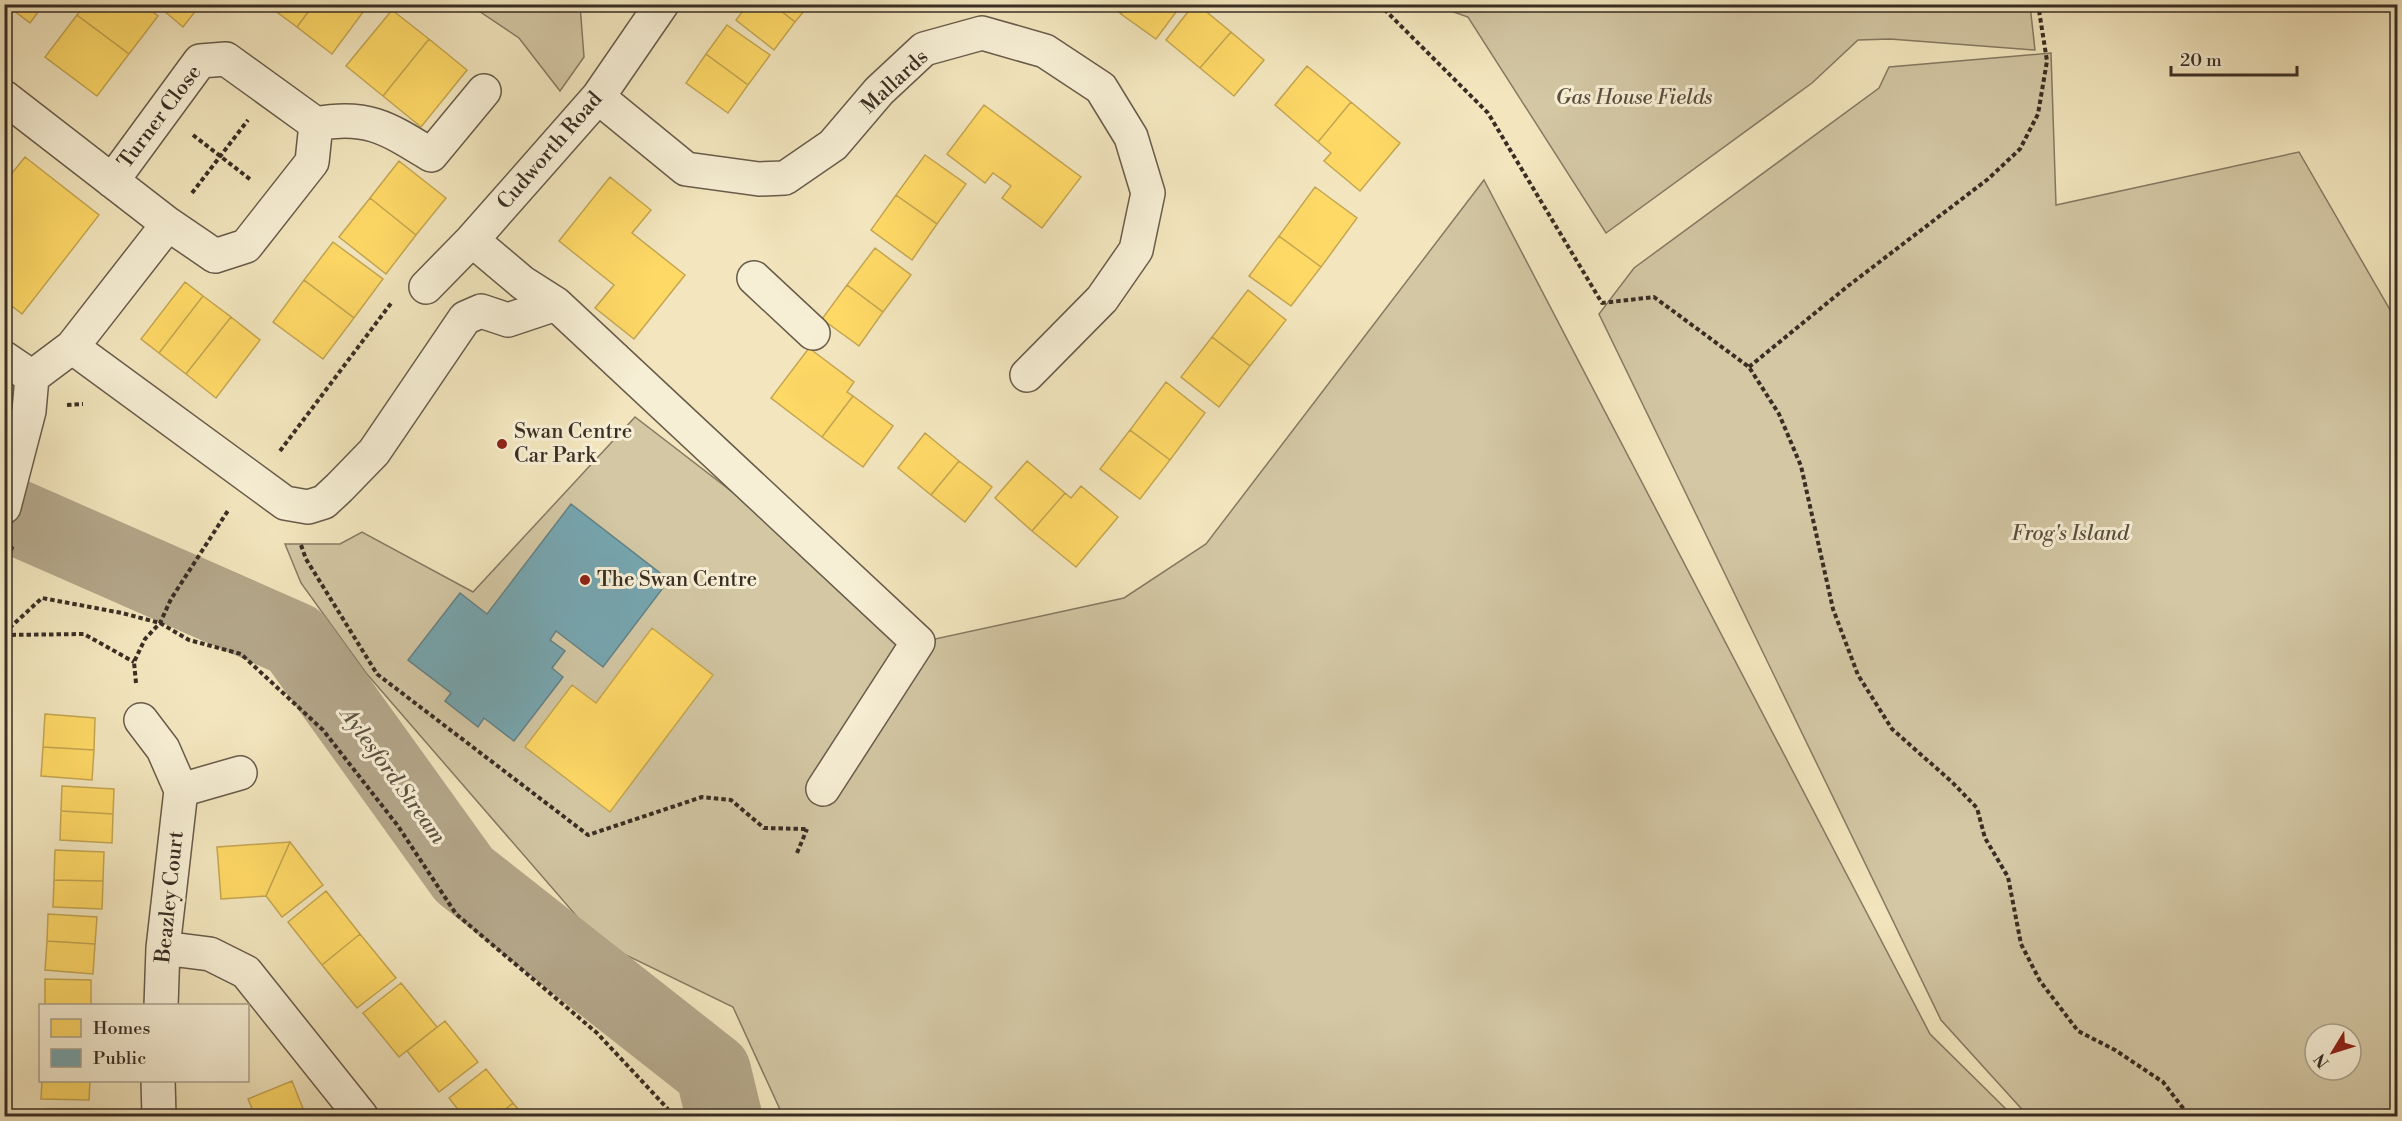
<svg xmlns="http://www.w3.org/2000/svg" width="2402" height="1121" font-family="'Libre Bodoni',serif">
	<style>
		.green { fill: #d3c7a4; stroke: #867a64; stroke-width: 1.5; fill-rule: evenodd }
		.homes { fill: #ffd966; stroke: #c4a652; stroke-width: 1.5 }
		.public { fill: #76a5af; stroke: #648185; stroke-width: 1.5 }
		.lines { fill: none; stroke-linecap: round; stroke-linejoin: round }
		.river { stroke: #b4a78a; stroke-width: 76 }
		.minor-casing { stroke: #685c4a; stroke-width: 36 }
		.path { stroke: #392e24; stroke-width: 4; stroke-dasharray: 4.5 3; stroke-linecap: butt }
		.minor { stroke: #f7efd5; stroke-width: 33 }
		.poi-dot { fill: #8f2418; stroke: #f7efd5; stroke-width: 2 }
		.labels { text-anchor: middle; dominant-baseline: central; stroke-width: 6; stroke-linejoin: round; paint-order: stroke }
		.street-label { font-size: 21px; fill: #392e24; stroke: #f7efd5 }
		.park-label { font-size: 21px; font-style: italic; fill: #584d3e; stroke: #f7efd5 }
		.poi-label { font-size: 21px; fill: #392e24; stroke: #f7efd5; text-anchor: start }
		.water-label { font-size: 22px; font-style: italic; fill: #5e5243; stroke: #f7efd5 }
	</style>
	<rect width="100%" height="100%" fill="#f3e6be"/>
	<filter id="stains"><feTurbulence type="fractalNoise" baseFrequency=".00333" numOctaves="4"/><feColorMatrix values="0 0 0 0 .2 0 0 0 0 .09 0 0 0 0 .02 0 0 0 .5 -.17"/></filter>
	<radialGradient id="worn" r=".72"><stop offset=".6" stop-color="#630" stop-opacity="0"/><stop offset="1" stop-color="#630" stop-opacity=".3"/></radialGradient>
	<path class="green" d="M470,5h110l4,52 -24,34 -41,-53z
		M1434,5h596l5,45 -145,-11 -32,1 -46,43 -206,150 -138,-216z
		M2051,53l5,152 243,-53 98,170v794h-369l-87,-96 -342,-706 35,-46 245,-180 10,-21zM2315,1034h36v36h-36z
		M1484,180l446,854 83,82h-1230l-50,-109 -134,-65 -233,-269 -65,-90 -16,-39h55l22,-12 111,60 162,-175 291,224 198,-43 82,-54z"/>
	<path class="homes" d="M5,4h39l-14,19z
		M85,4h57l16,12 -29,38 -52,-39z
		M156,4h45l-18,23z
		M266,4h48l-17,23z
		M314,4h55l-37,50 -35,-27z
		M748,4h24l23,18 -21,28 -38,-30z
		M772,4h38l-15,18z
		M1109,4h19l-7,10z
		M1128,4h54l-26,35 -35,-25z
		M1194,4h3l34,28 -31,36 -34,-28z
		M392,10l37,29 -46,57 -37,-30z
		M77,15l52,39 -32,42 -52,-39z
		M727,25l43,30 -22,30 -42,-31z
		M1231,32l33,28 -30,36 -34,-28z
		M429,39l38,31 -46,57 -38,-31z
		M706,54l42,31 -20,28 -42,-30z
		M1307,66l44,36 -33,40 -43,-37z
		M1351,102l49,41 -40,48 -36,-30 7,-8 -13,-11z
		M984,105l97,72 -39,51 -40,-30 9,-12 -18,-13 -8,10 -38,-29z
		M925,155l41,29 -29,40 -41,-29z
		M25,157l74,58 -77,99 -18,-14v-117z
		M399,161l47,37 -30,37 -46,-37z
		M610,177l41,33 -19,23 53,42 -51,64 -39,-31 19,-23 -55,-44z
		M1315,187l42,31 -36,49 -42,-31z
		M896,195l41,29 -25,36 -41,-30z
		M370,198l46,37 -30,39 -47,-37z
		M1279,236l42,31 -30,39 -42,-30z
		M333,242l50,37 -29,39 -50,-38z
		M875,248l36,27 -28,37 -36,-27z
		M304,280l50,38 -31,41 -50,-37z
		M185,282l18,14 -44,57 -18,-14z
		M847,285l36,27 -24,34 -37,-27z
		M1248,290l38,30 -36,46 -38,-29z
		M203,296l28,21 -45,57 -27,-21z
		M231,317l29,23 -44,58 -30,-24z
		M1212,337l38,29 -31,41 -38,-30z
		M809,348l45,34 -7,10 6,4 -31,41 -51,-39z
		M1166,382l39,31 -35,47 -40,-30z
		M853,396l40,30 -30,41 -41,-30z
		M1130,430l40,30 -30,39 -40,-30z
		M925,433l34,28 -28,34 -33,-27z
		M959,461l33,26 -27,35 -34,-27z
		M1027,461l38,32 -33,38 -37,-33z
		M1081,486l37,31 -42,50 -44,-36 33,-38 6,5z
		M652,628l61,47 -103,137 -85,-65 47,-62 24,18z
		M45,714l50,4 -1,32 -51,-3z
		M43,747l51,3 -2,30 -51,-4z
		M62,786l52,3 -1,25 -52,-3z
		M61,811l52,3 -1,29 -52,-3z
		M290,842l-24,54 -45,3 -4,-52z
		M290,842l33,43 -41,32 -16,-21z
		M55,850l49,2 -1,29 -49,-1z
		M54,880l49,1 -1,28 -49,-2z
		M326,891l34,43 -38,31 -34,-43z
		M48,914l49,3 -2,27 -48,-3z
		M360,934l36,44 -39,30 -35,-43z
		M47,941l48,3 -2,30 -48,-4z
		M45,979l46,1v26h-46z
		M401,983l36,44 -38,30 -36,-44z
		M445,1021l33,41 -39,30 -32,-41z
		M486,1069l27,34 -16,13h-34l-14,-18z
		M42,1080h48l-1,20 -48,-1z
		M292,1081l14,35h-51l-7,-17z
		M513,1103l11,13h-27z
		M46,1109h46v7h-46z"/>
	<path class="public" d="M571,504l98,76 -66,87 -47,-36 -6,9 15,11 -13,17 11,9 -49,64 -30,-23 -6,9 -33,-26 6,-8 -43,-33 52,-67 27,21z"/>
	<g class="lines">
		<path class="river" d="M4,512l291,128 169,235 249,196 11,45"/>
		<defs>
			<path id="minor" d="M4,97l164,127 47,32 31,-10 66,-84 4,-38
				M598,97l88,72 73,10 26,-1 48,-33 46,-54 45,-42 58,-16 63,18 56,37 30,49 17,56 -12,57 -34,49 -75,76
				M316,124c51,-10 73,5 115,31l53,-64
				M112,181l88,-120 26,-2 90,65
				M472,240l51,43 33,21 362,338 -95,147
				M754,278l59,55
				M426,287l46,-47 126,-143 64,-93
				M72,347l213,156 23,4 16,-5 15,-14 35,-36 91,-134 16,-7 27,9 48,-16
				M4,358l28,19
				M4,507l25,-96 3,-34 40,-30 96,-123
				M141,720l22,29 18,41 -18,158 -2,58
				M181,790l59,-17
				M163,948l47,6 36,18 115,144
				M158,1080l1,36"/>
		</defs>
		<use href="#minor" class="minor-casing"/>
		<path class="path" d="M1379,4l109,109 114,190 52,-6 95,70 30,47 22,52 32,143 25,66 34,54 60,53 25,26 8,30 23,39 13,67 19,37 38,50 37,19 48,32 26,34
			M193,135l58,45
			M192,193l56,-73
			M1749,367l99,-81 140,-107 32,-30 18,-35 9,-53 -9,-57
			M67,405l16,-1
			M280,451l112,-149
			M301,545l5,14 71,115 211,161 114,-38 29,3 33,28 42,1
			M4,572l9,-28
			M4,633l38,-35 80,15 38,10 29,17 52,14 82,76 75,96 58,88 141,119 70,75 2,8
			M4,635l80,-1 50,28
			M136,683l-2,-21 11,-23 15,-16 11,-24 58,-90
			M797,853l10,-24"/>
		<use href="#minor" class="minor"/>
	</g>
	<g class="poi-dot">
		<circle cx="502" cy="444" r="6"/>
		<circle cx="585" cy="580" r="6"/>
	</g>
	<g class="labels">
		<g class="street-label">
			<text transform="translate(895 82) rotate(-43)">Mallards</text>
			<text transform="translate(160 117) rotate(-53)">Turner Close</text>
			<text transform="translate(550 151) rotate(-49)">Cudworth Road</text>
			<text transform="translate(170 897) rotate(-84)">Beazley Court</text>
		</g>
		<g class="park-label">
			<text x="1634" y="98">Gas House Fields</text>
			<text x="2070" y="534">Frog's Island</text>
		</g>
		<g class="poi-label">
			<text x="514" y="432">Swan Centre<tspan x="514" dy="24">Car Park</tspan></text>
			<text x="597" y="580">The Swan Centre</text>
		</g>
		<g class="water-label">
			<text transform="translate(393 776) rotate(54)">Aylesford Stream</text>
		</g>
	</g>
	<rect width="2402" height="1121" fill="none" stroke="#f3e6be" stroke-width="24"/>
	<rect x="6" y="6" width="2390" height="1109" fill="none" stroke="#392e24" stroke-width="3"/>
	<rect x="12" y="12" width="2378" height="1097" fill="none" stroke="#392e24" stroke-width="1.5"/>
	<rect x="39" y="1004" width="210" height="78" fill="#f7efd5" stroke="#aba28e" stroke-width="1.5"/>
	<rect x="51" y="1019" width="30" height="18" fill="#ffd966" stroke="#aba28e" stroke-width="1.5"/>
	<text x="93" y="1034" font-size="18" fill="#392e24">Homes</text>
	<rect x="51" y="1049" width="30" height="18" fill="#76a5af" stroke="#aba28e" stroke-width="1.5"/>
	<text x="93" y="1064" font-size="18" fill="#392e24">Public</text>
	<g transform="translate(2333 1052) rotate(232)"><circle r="28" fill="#f7efd5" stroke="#aba28e" stroke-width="1.5"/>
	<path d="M0-4.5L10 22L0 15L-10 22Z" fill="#8f2418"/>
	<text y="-9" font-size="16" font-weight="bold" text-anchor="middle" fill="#392e24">N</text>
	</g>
	<path d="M2171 66v9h126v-9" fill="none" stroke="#392e24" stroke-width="3"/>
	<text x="2180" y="66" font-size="18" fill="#392e24" stroke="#f7efd5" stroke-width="4.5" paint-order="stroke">20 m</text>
	<rect width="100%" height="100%" filter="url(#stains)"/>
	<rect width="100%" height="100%" fill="url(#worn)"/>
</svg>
